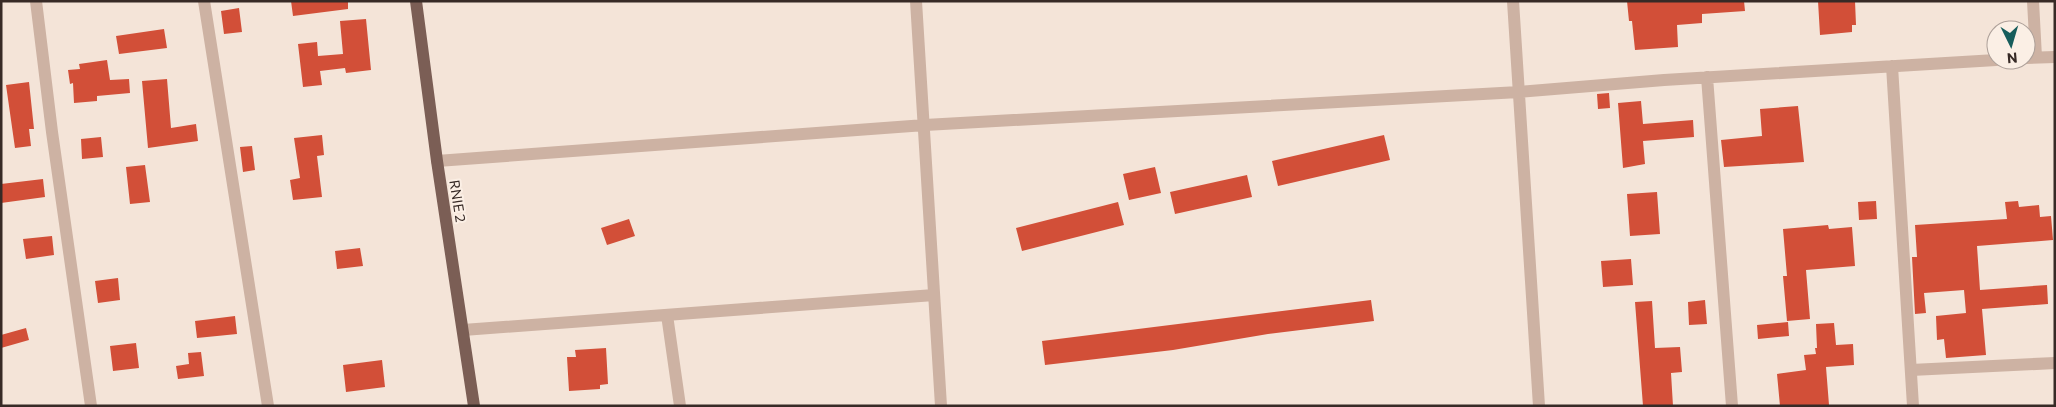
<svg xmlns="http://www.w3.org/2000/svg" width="2056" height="407" font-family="Commissioner,sans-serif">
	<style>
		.building { fill: #d24f38 }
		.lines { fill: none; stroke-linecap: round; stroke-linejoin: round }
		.minor { stroke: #cdb2a3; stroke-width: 12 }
		.major { stroke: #7b5e55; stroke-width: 12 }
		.labels { text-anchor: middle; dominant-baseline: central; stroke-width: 4; stroke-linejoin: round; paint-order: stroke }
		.street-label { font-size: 14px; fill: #372a26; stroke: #fbefe5 }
	</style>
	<rect width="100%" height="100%" fill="#f4e4d8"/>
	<path class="building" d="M291,1h57v8l-55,7z
		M1627,1h117l1,10 -43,3v9l-25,2 1,22 -43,3 -3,-29h-3z
		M1818,1h37l1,24h-4v7l-32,3z
		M239,8l3,24 -18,2 -3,-23z
		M366,19l5,51 -25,3 -1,-5 -25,3 2,14 -19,2 -5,-43 19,-2 1,14 25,-2 -3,-33z
		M164,29l3,19 -48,6 -3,-18z
		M107,60l3,20 19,-1 1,14 -33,3v5l-23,2 -1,-20 -3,1 -2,-14 12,-1 -1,-5z
		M167,79l4,49 25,-4 2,17 -50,7 -6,-67z
		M29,82l5,47h-5l2,17 -16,2 -9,-63z
		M1609,93l1,15 -12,1 -1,-15z
		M1641,101l2,23 50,-4 1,17 -51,4 2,23 -22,4 -5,-65z
		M1798,106l6,56 -80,5 -3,-27 41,-4 -2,-27z
		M322,135l2,20 -7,1 5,41 -29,3 -3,-20 10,-2 -6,-40z
		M1384,135l6,25 -112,26 -6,-25z
		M101,137l2,20 -21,2 -1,-20z
		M252,146l3,24 -12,2 -3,-25z
		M145,165l5,37 -20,2 -4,-37z
		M1155,167l6,26 -32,7 -6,-26z
		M1247,175l5,22 -77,17 -5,-22z
		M43,179l2,18 -44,6v-19z
		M1657,192l3,42 -30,2 -3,-42z
		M1876,201l1,18 -18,1 -1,-18z
		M2018,201l1,6 20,-2 1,12 11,-1 2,24 -76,6 3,44 67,-5 1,19 -66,5 4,46 -40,3 -2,-19 -7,1 -1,-24 30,-3 -2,-23 -40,3 2,20 -11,1 -3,-57h5l-2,-32 92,-6 -2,-17z
		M1118,202l6,23 -102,26 -6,-23z
		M629,219l6,17 -28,9 -6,-17z
		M1828,225l1,4 23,-2 3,39 -49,4 4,49 -23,2 -4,-45h4l-4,-47z
		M52,236l2,19 -28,4 -3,-20z
		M360,248l3,18 -26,3 -2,-18z
		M1631,259l2,26 -30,2 -2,-26z
		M118,278l2,22 -22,3 -3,-22z
		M1371,300l3,21 -106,13 -95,16 -128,15 -3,-24z
		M1705,300l2,24 -18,1 -1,-23z
		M1652,301l3,47 25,-1 2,25 -11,1 2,33h-30l-8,-104z
		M235,316l2,18 -40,4 -2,-17z
		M1788,322l1,14 -31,3 -1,-14z
		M1834,323l2,22 17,-1 1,21 -28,2 3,38 -49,1 -3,-32 29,-4 -2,-15 12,-1 -1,-6h2l-1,-24z
		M26,328l3,12 -28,8v-13z
		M136,343l3,25 -26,3 -3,-25z
		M606,348l2,36 -8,1v4l-31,2 -2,-34h9l-1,-7z
		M201,352l3,24 -26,3 -2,-13 13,-2 -1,-11z
		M382,360l3,27 -39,5 -3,-27z"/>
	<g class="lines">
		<path class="minor" d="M36,1l16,131 39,274
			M204,1l64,405
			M916,1l25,405
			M1513,1l26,405
			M2033,1l3,56
			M2026,58l29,-1
			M1892,66l21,340
			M1707,77l25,329
			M437,161l488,-36 594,-33 145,-12 332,-20
			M667,315l13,91
			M463,330l471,-35
			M1911,370l144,-7"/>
		<path class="major" d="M416,1l21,160 37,245"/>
	</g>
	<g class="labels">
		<g class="street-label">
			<text transform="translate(458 201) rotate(81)">RNIE 2</text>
		</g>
	</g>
	<rect width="2056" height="407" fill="none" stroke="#372a26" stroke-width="5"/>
	<g transform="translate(2011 45) rotate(175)"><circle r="24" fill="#fbefe5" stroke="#ada099"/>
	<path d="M0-4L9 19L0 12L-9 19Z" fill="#175d5b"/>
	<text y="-8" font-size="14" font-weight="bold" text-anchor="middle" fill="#372a26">N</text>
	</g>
</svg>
